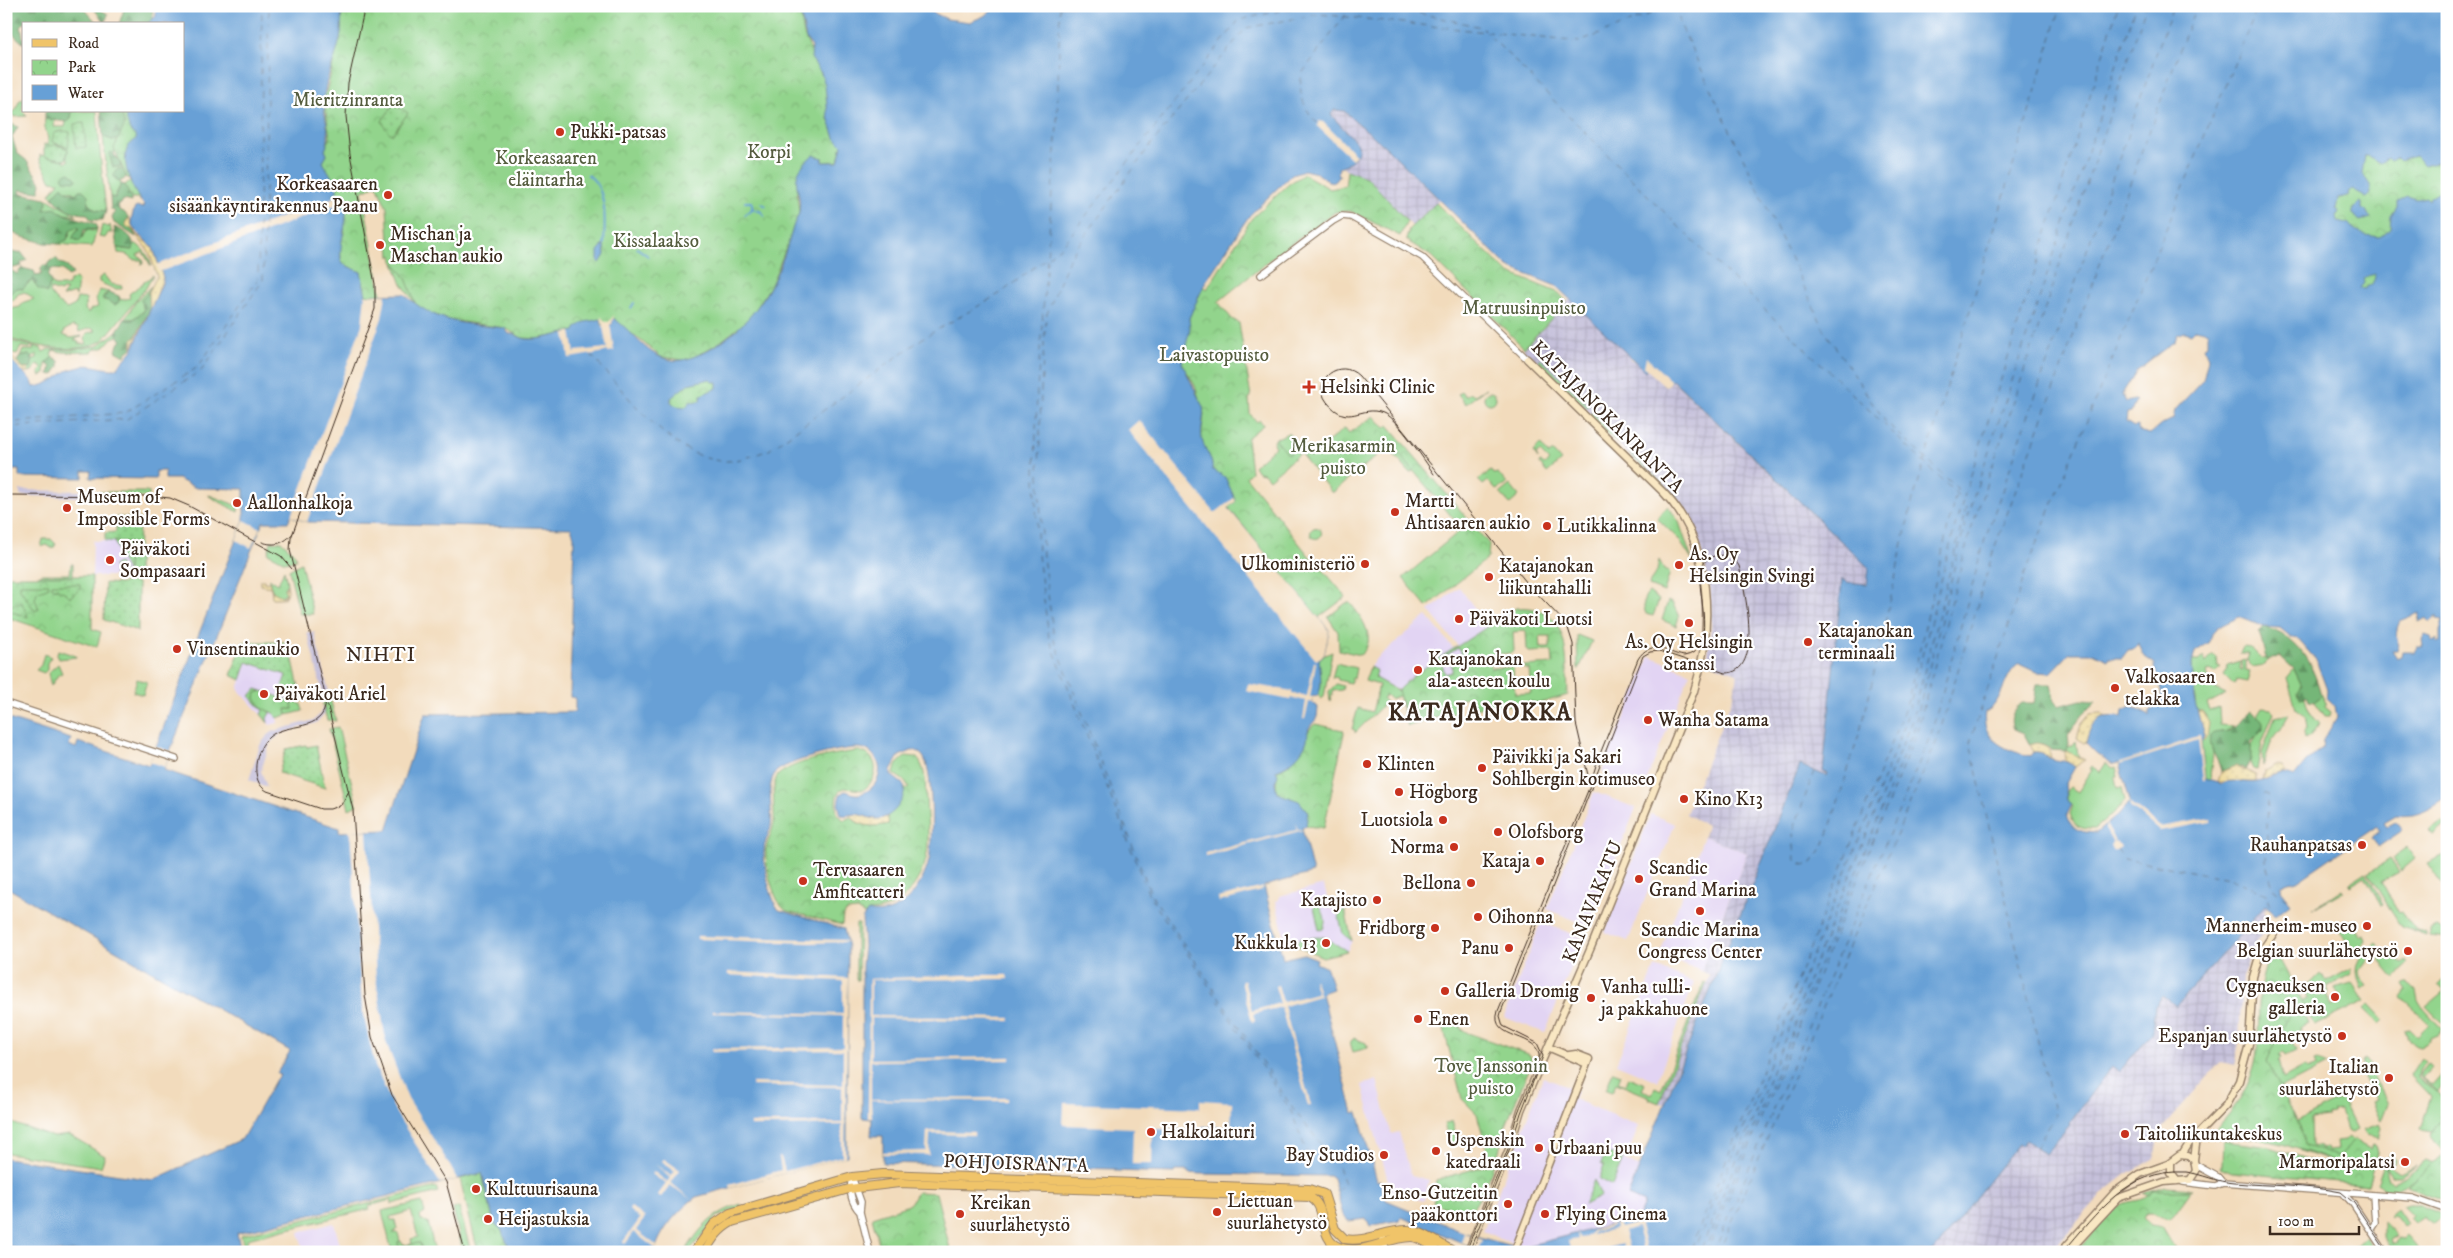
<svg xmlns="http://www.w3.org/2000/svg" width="2453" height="1258" font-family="'IM FELL DW Pica',serif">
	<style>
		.built { fill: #e2d4f3 }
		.industrial { fill: url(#industrial-grid) }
		.railway { fill: #c5c0da }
		.grass { fill: #92d48c; stroke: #667f55; fill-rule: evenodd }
		.forest { fill: url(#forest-firs); stroke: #58704b }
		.wetland { fill: url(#wetland-marsh); stroke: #667f55 }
		.sand { fill: url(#sand-dots); stroke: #94825e }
		.park { fill: url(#park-crowns); stroke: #667f55; fill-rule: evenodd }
		.garden { fill: url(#garden-dots); stroke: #667f55 }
		.water { fill: #67a0d6; stroke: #51657a; fill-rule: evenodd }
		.pier { fill: #f2dbbc }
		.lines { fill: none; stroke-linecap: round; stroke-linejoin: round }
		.stream { stroke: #67a0d6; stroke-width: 2 }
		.ferry { stroke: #4f5f71; stroke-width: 1; stroke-dasharray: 6 5; stroke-linecap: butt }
		.tertiary-casing { stroke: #96826d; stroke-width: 8 }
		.secondary-casing { stroke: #96826d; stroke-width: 9 }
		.primary-casing { stroke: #96826d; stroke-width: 10 }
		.tertiary { stroke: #fff; stroke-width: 5.5 }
		.secondary { stroke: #f9e7c3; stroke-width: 6 }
		.primary { stroke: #f0c469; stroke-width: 8 }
		.tram { stroke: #3b2a1e; stroke-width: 1 }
		.poi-dot { fill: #c8321e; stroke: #fff; stroke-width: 2 }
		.labels { text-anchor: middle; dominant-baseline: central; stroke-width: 4.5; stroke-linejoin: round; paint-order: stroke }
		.park-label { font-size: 19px; fill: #555d3f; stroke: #fff }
		.poi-label { font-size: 19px; fill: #3b2a1e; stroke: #fff; text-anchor: start }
		.street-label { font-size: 19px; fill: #3b2a1e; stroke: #fff }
		.neighbourhood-label { font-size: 20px; letter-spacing: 1px; fill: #3b2a1e; stroke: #fff }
		.district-label { font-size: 24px; font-weight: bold; letter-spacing: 1px; fill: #3b2a1e; stroke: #fff }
	</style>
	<defs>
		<pattern id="industrial-grid" width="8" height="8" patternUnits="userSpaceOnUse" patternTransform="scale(1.25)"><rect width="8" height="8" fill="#c5c0da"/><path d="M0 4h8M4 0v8" fill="none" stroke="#aaa5bb"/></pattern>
		<pattern id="forest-firs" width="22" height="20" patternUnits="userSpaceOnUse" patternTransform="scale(1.25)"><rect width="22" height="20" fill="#75b678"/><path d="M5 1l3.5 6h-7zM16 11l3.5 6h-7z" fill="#619462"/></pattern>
		<pattern id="wetland-marsh" width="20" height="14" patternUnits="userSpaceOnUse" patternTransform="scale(1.25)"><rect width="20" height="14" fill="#92d48c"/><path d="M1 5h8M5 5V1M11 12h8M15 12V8" fill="none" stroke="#7fb678"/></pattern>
		<pattern id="sand-dots" width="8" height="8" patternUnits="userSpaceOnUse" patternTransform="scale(1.25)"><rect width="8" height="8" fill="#eeda9e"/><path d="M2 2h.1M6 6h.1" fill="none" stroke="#cdbb88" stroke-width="1.8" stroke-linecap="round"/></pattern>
		<pattern id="park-crowns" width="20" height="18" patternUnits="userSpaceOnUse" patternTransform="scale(1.25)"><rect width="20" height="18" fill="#92d48c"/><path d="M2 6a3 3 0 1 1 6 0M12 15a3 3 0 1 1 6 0" fill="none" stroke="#7fb678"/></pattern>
		<pattern id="garden-dots" width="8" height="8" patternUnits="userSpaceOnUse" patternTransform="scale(1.25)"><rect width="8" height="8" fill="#92d48c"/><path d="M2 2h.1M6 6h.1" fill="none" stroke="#7fb678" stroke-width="1.8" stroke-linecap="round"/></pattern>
	</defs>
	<rect width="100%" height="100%" fill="#fff"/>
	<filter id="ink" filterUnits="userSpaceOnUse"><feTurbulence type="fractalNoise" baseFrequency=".02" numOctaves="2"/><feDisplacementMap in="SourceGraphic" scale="10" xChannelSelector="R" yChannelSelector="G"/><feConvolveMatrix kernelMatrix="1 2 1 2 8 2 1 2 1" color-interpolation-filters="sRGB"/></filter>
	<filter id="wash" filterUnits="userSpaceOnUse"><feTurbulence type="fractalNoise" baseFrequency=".0096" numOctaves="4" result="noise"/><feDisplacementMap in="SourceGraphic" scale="20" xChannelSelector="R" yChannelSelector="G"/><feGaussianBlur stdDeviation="1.12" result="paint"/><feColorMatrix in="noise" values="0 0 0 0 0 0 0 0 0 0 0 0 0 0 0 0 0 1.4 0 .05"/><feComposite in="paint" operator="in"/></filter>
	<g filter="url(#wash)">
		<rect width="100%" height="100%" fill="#f2dbbc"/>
		<path class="built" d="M93,541h36l-1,33 -3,2h-33z
			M1459,587l29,39 -30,20 -29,-35z
			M1427,616l26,32 4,-2 5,8 -15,61 -39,11 -10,-36 -23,-12 2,-7 -7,-4 5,-7z
			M1650,656l40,17 -47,116 -41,-17z
			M247,662l39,13 -6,18 17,6 -1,3 5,2 2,7 -26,7 1,5 -8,2 -32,-36z
			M1594,792l42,16 -47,118 -42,-17z
			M1651,814l24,10 -47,117 -24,-9z
			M1704,836l43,17 -46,118 -41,-17z
			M1324,885l6,24 14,-3 8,35 -5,10 -24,6 -26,-11 -1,-4 -8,-7 -4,1 -8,-35 3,-1v-4z
			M1541,922l42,16 -38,95 -41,-16z
			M1655,967l39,16 -37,98 -41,-17z
			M1543,1077l34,14 -3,8 65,27 -14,35 14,6 -11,28 16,8 -6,15 -116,29 -11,-1 1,-3 -29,-12z
			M1377,1080l14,54 8,-2 12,43 18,5 -5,21 -33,-9 -29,-107z
			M334,1223l8,29h-38l-5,-20z"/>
		<path class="industrial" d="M1334,110l10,1 44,38 51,51 -27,26 -44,-48 -17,-5 -9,-7 5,-2 9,-9 2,-11 -27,-29z
			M1570,299l58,55 2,5 40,24 2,-3 197,188 -1,16 -45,188 4,1 -1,3 -26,-11 -136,339 -5,-1 51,-128 -9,-4 46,-118 -43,-17 3,-11 -21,-11 48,-120 3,-21 -30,-11 4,-34 -1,-41 -15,-60 -20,-27 -152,-150z
			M2265,906l2,2 -4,4 3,3 -6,6 3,11 -12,21 -9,24 -3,65 -5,24 -13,-3 -8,7 -54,62 -5,27 -27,15 -23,18 -54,60h-117l85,-108 8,-4 19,14 26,-29 -2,-2 43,-58 6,6 34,-38 3,-27 9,-10 12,10z"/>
		<path class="railway" d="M20,490l63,1v6l-63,-1z
			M307,632h7l15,60 -6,2z
			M323,705l2,8 -9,10 -36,11 -10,9 -9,28 6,16 -18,-7 11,-35 7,-9 7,-5 40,-11 6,-6z"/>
		<path class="grass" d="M24,98l-2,12 5,6 -13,1 -3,-4 5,-3 3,-9z
			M72,111h25c2,33 5,65 9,100l-10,-1 -8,-6v-3l-17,-10h-6l-1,-3 -11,8 1,4 -4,-6 9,-12 -8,-1 -11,-21v-5l24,5 2,3 3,-3 -2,-3 1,-8 -20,-3 -4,4v-6l4,1c1,-11 -5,-16 -3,-26l10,1 -1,7h11l1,-5 5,-3zM63,131l5,16 -12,-3 1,-12z
			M103,137l15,3 -6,21 1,6h7l1,-2 1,5 -3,1 -1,9h2l1,4 -7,14 -4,-1z
			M46,198l31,18 -34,-6 4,-7z
			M102,225l7,2 1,-2 2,9 -3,-2 -4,6 -6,-1z
			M77,227l2,1 -5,6 -1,5 9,-1 5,-9 5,2 5,-2 -5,18 -34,-3 11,-7 1,-6z
			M135,243c8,5 15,14 16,23l-8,-14 -6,3 7,5 -2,5v-5h-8l-8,-6 -8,-1 -1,-5 13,2 4,-3z
			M394,263c13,11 18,26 22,42l-15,-23z
			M104,275l7,9 11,2v3h-8l-15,-7v-4z
			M153,275l-7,13 -43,52c-26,16 -69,6 -97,-2v-28l14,-3 4,-5 10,-3 -9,-7 -7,2 -4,6 -8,-1v-5h4l5,-6 8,1 6,-7 4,-1 15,10 3,-9 3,4h13l3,-5 6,-3 2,3 -2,15 -2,-3 -12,4 5,-7h-5l-1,2 -10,-3 -1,4c4,5 11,13 17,16l8,-4 2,-7 10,1 -2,10 3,4 3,-4 7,-2 -2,-8 3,-9 10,2 -5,3 -1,5 16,1v-5l2,4 9,-2 -1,-4zM73,326l5,2 1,4 12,-4 5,3 -9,2 -2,6 2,5h-9l1,-2 -5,-2 8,-4 -11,2 -8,-3 2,-5z
			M151,286l-7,13v12l-11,8h-8l10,-16z
			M116,332l2,4 -6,2 -9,10h-7l-4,4c-13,0 -27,2 -39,-2l-2,5 2,2 -7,6 -1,11 -5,2 -1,-4 4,-4 -5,-4 -6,7 -3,1 -2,-4 4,-1 2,-8 4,-1v-4l-6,4 -2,-3 -9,2 3,-7h11l-2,-4 -2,2 -9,-1 -4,7 -11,-2v-12l35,8 2,4 6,-3 22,1 26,-4z
			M1540,358l49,48 -1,1 -4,-1 -45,-43z
			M1486,388l-20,16 -8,-10 3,-3 4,5 5,-3 5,2z
			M1484 398a6 6 0 1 1 12 0a6 6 0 1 1-12 0Z
			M1592,412l28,28 -3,3 -28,-28z
			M1288,433l14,18 -33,28 -5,-6 -6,-1 -4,-6 21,-19 -2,-4 4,-6 2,1z
			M1393,436l25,31 -8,6 -22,-25 -5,4 1,2 -3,-2 -49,41 -3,-4z
			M1540,444l9,11 4,-3 8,9 -14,12 -8,-10 2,-1 3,3 5,-4 -9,-9 -4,2 2,5 -5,-7z
			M1630,452l48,46 -2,2 -47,-47z
			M1491,471l2,3 5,-1 9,11 -11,6 -8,-9 -5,4 -5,-5z
			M1510,485l9,11 -9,8 -10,-11z
			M96,492h53v5l-53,-1z
			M209,495l29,11v6l-29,-16z
			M1668,506l11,16 13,38 -13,-20 -22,-22z
			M1310.5 533a5.5 5.5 0 1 1 11 0a5.5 5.5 0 1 1-11 0Z
			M281,541l14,13 1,5 -11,3 -17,-9 3,-11z
			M1659,560l5,9 6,3 -6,20 -15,-6 1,-5 7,-10z
			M301,563l12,51h-13l-11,-44z
			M71,564h2v12l-33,1v-3h30z
			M284,570l3,13 -3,5 2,5 -7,4c-6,-4 -10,-11 -9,-18l8,5z
			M1649,592l10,8 -6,16 -7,-2c-3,-8 -4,-16 3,-22z
			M1668,601l5,3 6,13 -3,9 -14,-6z
			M1577,635l15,6 -13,28h-1z
			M2243,647l8,1 10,10 8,2 -5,5 -12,2 -5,-7 2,-6h-9z
			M58,650l18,6v1l-17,2 -2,-4z
			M1332,652l-8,45 -3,2 -3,-4 3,-9 -2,-28z
			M44,654l7,3 -4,6v7l-3,3 -8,-3 5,-5z
			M2213,655l4,3 1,9h3l-6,6 -6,-3 -2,3 4,14 15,7 -19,10 3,7 9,-3 1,17 14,1 -7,5 -15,3c-4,9 1,11 1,19 0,9 -4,18 -2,28l-6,-2 -4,-37 5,-26 -4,-5h-6l-4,-47 1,-3h6l4,-5 3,7z
			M2246,660v11l4,1 -3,10 -10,-2 -3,5 -10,-10 4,-6 -1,-4 14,-4 -1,8 3,1 -1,-9z
			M1336,663l20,5 -2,11 -2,-1 -2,5 -12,-3 -1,-3 -5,1z
			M1370,667l7,4 -2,7 25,14 8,34 -10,-30 -8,3 -4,-4 -4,3 4,4 -31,31v-3l-3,-1 6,-21 14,4 7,-27 -14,-4z
			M2294,669l8,17 -1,12 4,-1c1,9 7,21 15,26l-9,13 -6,3 -1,-7 3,-4 -2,-13 -9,-7 -9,-30z
			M137,679l10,3 -4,13 -10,-3z
			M1336,684l7,2 -1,4 -9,1 -3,10 -1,-10z
			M256,689l6,2 -6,2 -1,5 15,15 -3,5 1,5 -7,-9 2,-3 -13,-15z
			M2321,695l4,8v4l6,5 -1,4h-5l-10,-14z
			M330,698l6,23 -9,-1 -4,-15v-2z
			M291,701l3,3 2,-2 5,2 2,7 -16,4 -1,-6h7z
			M2262,708l9,1 3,3 -12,31 -5,27 -4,-1c-8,-12 -1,-30 10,-39l-6,-14z
			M2289,714l-8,15 -9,11 -9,26 -1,-13 13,-36z
			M338,727l19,78 -8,4 -20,-80z
			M2076,741l2,14 4,4h-2l-13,-8v-4l5,-1z
			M2106,763l7,5 3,-1 2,9 -3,1 2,11 5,-1 3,14 -10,11 -20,17c-14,0 -20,-1 -25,-15l3,-9 -6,-5v-10l3,-3 8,5 14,-22 -3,-1 2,-3 9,6z
			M2442,822l4,3 -13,11 -4,-5z
			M2407,848l8,11 -14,12 -8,-13z
			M2447,854v30l-4,2 -16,-23z
			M2390,859l9,13 -18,10 17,30 3,-1 15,20 10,2v3l-25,-9 -33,-54z
			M2366,873l17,31 -2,1 -16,-28 -15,9 -1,-2z
			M2342,889l1,2 -31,18z
			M1317,903c6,6 11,18 6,26l-4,1 -5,-23z
			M1344,910h1l7,31 -9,-7 -5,-22z
			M2357,918l1,4 -3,2 5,12 4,-2 2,6 -10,13 -18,-25z
			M856,924h3l-1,56h-2z
			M2436,927l8,4 3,7 -17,-2v-6z
			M1324,937l23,14 -24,6 -26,-11v-5l3,-3z
			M2376,943l12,15h9l5,6 4,-3 2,3 -14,13 -24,-29z
			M2365,952l4,7 -9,12 1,8 6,7 -5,3c-6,-13 -8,-26 3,-37z
			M2352,968l-1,6 -25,14 2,5 -2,2 6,11 11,-8 -3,-1 -6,-9 18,-5 13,18 -51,25 -12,-25 6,-3 -3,-9 15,-15 6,8z
			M2447,977v42l-3,6 -18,-19 18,-15 -5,-6z
			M1704,982l2,1 -47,120 -10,-4 1,-2 -34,-14 -4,9 -6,-2 7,-19 8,3 -3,8 7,3 3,-8 17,7 -3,6 10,4 3,-7 6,3z
			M2405,983h3l8,8 2,11 24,27 -3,5 -9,4v3l-10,6c-9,-1 -13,-10 -15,-17l4,-1 8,8 13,-13 -28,-26 5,-7 -4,-6z
			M2298,1003l10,21 -8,4 1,2 -6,2 2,3 -7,3 6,13 -11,5 -2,-3 -4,2 2,3 -3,2 5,19 22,-12 2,3 10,-4 -2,-6 3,-1 9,6 -47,24 16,33 46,-23 15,31 -5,3 -5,-2 -6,-20 -8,1v2l-6,1v2l-16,2 1,27 8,1v2l7,-1 1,3 9,-1 -1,-8 8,-1 5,-4 1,2 20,10 2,-5 2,1 3,7 -8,33 -69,-7 -13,-25 47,15 2,-5 -36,-12 -33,-73 1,-33 13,-15 -4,-10z
			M2369,1004l15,16 -4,4 -16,-15z
			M2421,1058l4,4 -6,8 -1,8 29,24v9l-3,4 -4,-1 -1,2 3,2 -10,14 -12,-2 11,-33 -21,-22z
			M2365,1059l22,45 -7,18 -9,-20 4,-2 -13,-27 2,-2 -3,-9z
			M2427,1064l5,3 -10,11 10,8 15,-17v11l-10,13 -17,-16v-4z
			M6,1121l47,16 17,-2 35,21 -4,11 -94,-14z
			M1452,1121l7,23 -8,2 -7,-22z
			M2379,1125l2,4 -3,9 -11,-3 -4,-4z
			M1605,1154h20l-13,32 -13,-7 5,-13 -3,-2z
			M2390,1154l5,6 -4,7 9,6 16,-8 -16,12h-8l-6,-9 1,-11z
			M2386,1157c0,9 -2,21 6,26l13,-6 20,-16 7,3c-15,13 -26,28 -48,26l-7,-7z
			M1594,1180l7,16 -17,9z
			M436,1187l2,5 -46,12 -1,-4 -22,6 1,3 -123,30 2,13h-4l-4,-17z
			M2167,1187l26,2 -41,8 -9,-4z
			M422,1202l3,11 -5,3 1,5 7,1 7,30h-13l-2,-9 -8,1 -1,-5 7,-2 -7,-26 -21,6 1,3h4l2,9 -4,4h5l2,8 -2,1 2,10h-8l-10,-41z
			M741,1204v3l-24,10 -27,33 -3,-1c14,-23 28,-37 54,-45z
			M2409,1204h11l24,11 -11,9 -10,-8 -8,8 -5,-5 3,-3 -10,-10z
			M459,1207l1,4 11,41h-8l-10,-43z
			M2397,1209l11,16 -3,3 -11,-13 -3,3 -2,-2z
			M2383,1221l14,15 -6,2 1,5h4l2,-5 6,1 3,-3 14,16h-26l-12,-17z
			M2365,1237l10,15h-27z"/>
		<path class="forest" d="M14,6h68l16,18 -74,-1 -3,3 3,18 -12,-11 -6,7v-29z
			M125,6h27l1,13 -5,4 -29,1z
			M99,9l9,5 -3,9 -10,-13z
			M45,111h27l-1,8 -4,3 -22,-3z
			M101,111h20l5,14 -8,15h-6l-9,-3z
			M12,124l6,3 -6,10 5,16 9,7 15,23 -2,9 -19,-2v3l26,5 1,5 -3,7 12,-2c5,8 29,11 40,16l1,5 -13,1 -2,8 -3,3 -6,-2 1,-5 5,-6 -2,-1 -7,4 -3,9 -9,4 -14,-1 -25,-7 -13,-7v-100l5,-1z
			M111,152c4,3 11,10 9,15h-7l-4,-13z
			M114 175a6 6 0 1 1 12 0a6 6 0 1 1-12 0Z
			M69,172l8,7 -1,2 -12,-1 -2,-4z
			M121,184l4,1 6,8v9l-8,-2 -2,4h-3l1,6 5,2 5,6 -3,5 1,4 5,2 4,8 -22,-14 -2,-5 3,-6 -4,-3 -1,-12 5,1z
			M62,186l4,5 10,3 3,-4h4l5,5v9l8,6 10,1 -3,9h-12l-4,-6c-11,0 -29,-6 -34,-18z
			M114,227c10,4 22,10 19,23l-16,-2z
			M6,249l9,4 6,-1 6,8 -6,3 1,3 -13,3 8,5 5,-6 12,3 2,5 5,-1v-6l2,-4 4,1 1,-3 8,-5 4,5 6,2 7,9 -5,2 -5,-6 -12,-1 -3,6 3,7 -4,11 -9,-4 -5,-8 -4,1 -6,7 -7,-1 -6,6h-4v-35l5,-1 -5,-4z
			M109,292l10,4v6l-4,3 -13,-7z
			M149,292l1,18 -18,33v5l-6,5 -1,3 -9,-5 2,-7 4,-3 -6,-9 9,-13h8l11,-8 -3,-11z
			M29,355l4,4 -2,9 -7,1 -7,-8 3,-4z
			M53,357l6,4v6l-6,8 -4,-1 2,-7 -5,-4z
			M2264,627c33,9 49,36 57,68l-6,7 -6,-1 -2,-5 -7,2 -2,-6 4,-6 -8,-17 -14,-13 -11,4 -3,-2 -7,-26z
			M2037,684h14l3,17 4,5 23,-6 15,1 -14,14 -14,21 1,8 -2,7 -16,-1c-6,-7 -12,-8 -21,-5l-6,-11 -11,-4c-4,-12 -1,-19 9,-27h12z
			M2250,711l9,6 4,6v7l-12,12v17l-6,11 -3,-3 -15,2 -6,3c-2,-14 -15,-24 -9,-38 6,-3 11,-1 16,-3 10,-4 14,-13 22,-20z"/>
		<path class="wetland" d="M121,111h9l7,12 3,78 -2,-3h-7l-6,-13 5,-4v-2l-3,-1 -13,-30 11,-23z"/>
		<path class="sand" d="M129,218l7,16 17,14 10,29 -10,29 -21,42v-8l4,-3 14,-27 -1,-18 8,-16 -8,-24 -17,-23 -5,-2 -2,-4z
			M6,352l18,17h4l1,3h-7l-16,-17z
			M260,580h4l1,3 4,-1 3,9 11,6 3,-4 -2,-5h3v-4l1,7 -4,7h-12l-1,-11 -11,-2z
			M2196,711h6l7,12 -2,15 -4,4 1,-6z
			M2102,713l3,3c-13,5 -15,16 -20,28l-8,-6 4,-13 9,-11z
			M2037,743c13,3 11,5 14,16l-12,-7h-5l-4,-7z
			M2067,751l18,9 -10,7 -9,-6 -1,-9z
			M2276,765l6,1 5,7 -17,3 -8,5 2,-9z
			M2235,766l21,9v7h-38l3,-10z
			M906,788l3,4 -20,32c-14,3 -30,4 -39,-9 12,-3 22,5 37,2z"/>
		<path class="park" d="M344,6h455l5,29 22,50 2,32 7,21 7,7 -4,17h-15v-5l-26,36 2,20 -10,28 -18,44 -17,27 -7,9 -27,21 -24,14 -12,4 -23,-3 -27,-22 -22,-11 -75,15 -15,-1 -17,-10 -56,-8 -24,-9 -9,-6 -10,-27 -13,-17 -1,-6 -2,2 -3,-49 -10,-23 -15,6 19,104h-16l-4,-23 -16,-7 -4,-4 -1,-18 4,-10 2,-25c-22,-13 -7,-17 -15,-31 -2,-5 -6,-10 -8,-15l4,-7 -2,-5 5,-13 -6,-36 17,-69v-16z
			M2447,139v77l-85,94 -44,-122 20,-29z
			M1347,170l21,8 39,43 -7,15 -50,-25 -15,1 -63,46 -54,44 14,17 7,4 12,74 -2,1 1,16 7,8 3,-2 3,5 -16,13 4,34 -5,5 64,80 4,2 32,38 -28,21 -90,-111 6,-9 -14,-22 -8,-7 -11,-32 3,-23 -9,-28 -13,-23 7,-45 14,-32 4,3 45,-71 37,-34 15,-10 26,15 15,-3z
			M1436,203l71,69 52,21 8,9 -43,46 -93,-92 -25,-16 3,-11z
			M676,372l60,11 -61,40 -14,-36z
			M1374,416l11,12 3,-3 101,119 -1,14 -61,49 -24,-29 59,-49 -71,-85 -59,49 -36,-45 -8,6 -13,-15 13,-6 21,24 36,-29 4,5z
			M43,539h8l5,5 -3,5 -6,-4 -6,2z
			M114,541h15l-1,33z
			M119,563l6,12h-11v-10z
			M6,576h86v53l9,3 -4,15 -91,-30z
			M1346,603h4c11,13 29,38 10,52l-21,-5 -1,-18 -10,-15z
			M1516,608c55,-5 50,49 52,87l-24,7 -70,6 -4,-12 -16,4 2,12 -48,14 -10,-36 17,-16zM1526,631l1,19 2,2 23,-1 1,13 -29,2v3h5l2,24 -16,1 -2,-27 -22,1 -1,-13 21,-2 3,-2 -1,-19zM1550,636v12h-9l-1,-12zM1458,648l4,6 -10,7v11l-7,2 -4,-15z
			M58,664l4,9 -4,2 -7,11 -3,-13z
			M262,691l29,10 2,8h-7l1,6 -10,3 -3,-5 -13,-5 -6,-10 1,-5z
			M1315,724l28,6 1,3 -20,95 -18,-2 1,-14 -17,-15 -4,1 -9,-5c-3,-9 2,-16 -1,-23 28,-7 22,-33 39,-46z
			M859,751c22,5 20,28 4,39l-20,-2c-9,7 -7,16 -6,26l7,6 7,-3c9,11 25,10 38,7l-2,-9 19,-27h3l-3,-6 -12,-8 2,-9 10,-9 10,1c11,11 9,29 10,44 1,20 5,46 -2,65 -10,25 -28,46 -56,45l-4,4 -6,-5 -11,1 -4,4 -1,10 -55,-14c-13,-6 -23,-49 -21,-63 2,-9 7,-17 8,-26 1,-14 -3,-33 3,-46 15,-15 61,-23 82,-25z
			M2274,949l31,57 -16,8 -22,47 37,77 1,8 33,10 17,-16 15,9 2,-5 3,2 2,6 -8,33 -137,-13 -12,-5 2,-3 1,-23 46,6 65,21 2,-5c-40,-17 -84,-29 -127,-28 24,-21 45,-52 48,-85 4,-35 -3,-69 17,-101z
			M1443,1017l18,7 -1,4 8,5 62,22 2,7 -28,68 -5,21 -15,40 -14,22 -37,-9 3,-24 55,-16 -14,-50 -15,-15 -21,-81z
			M1354,1038l12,5 2,5 -15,4 -3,-10z
			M2447,1111v91l-39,-16 36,-33 -14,-18z
			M482,1173l12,50 7,6 10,23h-33l-18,-73z
			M2154,1191h37l-21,29 -18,-7h-5l-4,5 8,7 11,2 15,25h-101c13,-14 24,-34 40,-44 15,-11 24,-3 38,-17z
			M917,1192l19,1 14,56 -8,3h-61l-9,-35 37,-12z
			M401,1241l2,4 17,-2 2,9h-22l-2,-10z"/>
		<path class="garden" d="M394,104l14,9 -16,22 -6,-6 -4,-8z
			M84,123l2,24 -10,1 -2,-24z
			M63,131l7,1 -2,15 -16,-5 2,-9z
			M57,145l11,4 -2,11 -22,-4v-6l4,-4z
			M116,517l23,1 -1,61 -10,-5 1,-32 -24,-1v-8l11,-1z
			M128,580l10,4v47l-34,-11 1,-37 16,1z
			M20,584h29v3l-12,5 -2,7 4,10 -4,2 -15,-22z
			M52,584h28v5l-10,8 -4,-4 -14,-6z
			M22,603l6,14 -22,-7v-3z
			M243,642h46l13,59 -22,-8 6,-18 -39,-13 -6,18 -10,-5z
			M306,745l1,2 9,-2 9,43 -46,-15 7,-24z"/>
		<path class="water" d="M155,6h189c-4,9 -2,17 -3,27 -3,23 -17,45 -17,68 -1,18 9,32 1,49l2,5 -4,7 14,24v6l-4,2 4,10 9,4c1,19 -7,34 -5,53l4,4 16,7 5,23 38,-1c31,29 60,30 101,34l4,6c7,-1 11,5 19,5 15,1 29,-5 47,-8l2,-4 8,-5 16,-3 1,6 10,-1 1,-6c18,11 32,36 54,41 17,5 31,-4 46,-12 46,-28 66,-69 80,-120 1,-5 5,-9 6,-14 4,-26 -15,-34 14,-58l10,3v4h15l4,-17 -7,-7 -7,-21 -3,-32 -4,-12 -10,-15 1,-11 -6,-8 -7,-33 122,1 26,12 23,3 14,-6 12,-10h1451v157l-5,-3 -2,3 -5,-1 -11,3 -9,-9 -16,5 -3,-3 -6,3 -3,-3 -7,5 -12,-7h-3l-3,17 8,12 1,9 -4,4 -15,-8 -4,2 1,3 -11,4 -2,10 3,2 -2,5 1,5 10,2 7,8 10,4 15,2 10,-8 1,-13 6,-9v-5l10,-6 10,3 9,-2 3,3 1,-3 17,-11v612c-18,12 -31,20 -52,17l-12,7 3,4 10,-4 7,8 -25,17 -6,-9 7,-8 -2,-4 -80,55 -15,4 -1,5 10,13 -15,12 -11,-9 -89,100 -13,-10 -8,10 -3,27 -33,39 -7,-6 -43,57 2,2 -26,29 -19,-14 -5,6 -3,-2 -85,108h-449l-83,-35 -2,3 -29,6 -4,-7 -18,2 -5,-6 -10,-37 -3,-2 -129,-2 -13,-1v-2h-13l-1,2 -59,-2v-2l-232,-6v-27h-12l1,-17 -10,-1v-153l2,-19 -2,-27 6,-8c30,9 55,-23 61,-51 4,-18 4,-83 -4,-100 -2,-5 -6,-8 -11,-10l-15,6 -8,14v5l13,10c3,14 -12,34 -27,34 -7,0 -13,-4 -20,-5 -5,0 -10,2 -16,1l-3,-11 2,-10 5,-3c5,1 9,4 14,3 18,-3 27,-25 15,-38 -4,-5 -9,-8 -16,-8 -15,-1 -75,14 -83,25 -9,13 -2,38 -4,53 -2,9 -7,16 -7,25 -1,13 7,50 15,59l65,19 4,18 -1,209 -151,41c-16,12 -37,34 -41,55h-144l-10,-23 -7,-6 -12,-50 -245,60 4,19h-217l-18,-8v-86l147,22 89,-41 34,-60 4,-4 -3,-2 13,-22 -284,-164v-169l65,21 -2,6 7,3 2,-6 71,23 44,-115 -1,-7 4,-2 48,-121v-31l-48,-1 -18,-9h-13v-8h-9v8l-66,-1 1,-7h-8v7l-64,-1v-7h-7l-1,7h-5v-122l26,26 2,6c14,-2 21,-8 31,-15 4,-3 13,-4 18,-6 6,-3 22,4 33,3l16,-18 31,-70v-4l-10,-29 -20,-20 -2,-7 3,-12 3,-3 5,2 2,-3c-10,-12 -23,-39 -17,-56 2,-5 8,-8 10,-12l-7,-6 -6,-20h60v-87h-37l9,-8zM1334,110l10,1 44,38 120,118 48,19 89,85 2,-3 19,19 7,-7 196,188 -2,16 -21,-2 -4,-3 -19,193 4,1 -1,3 -26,-11 -172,431 16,7 -6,15 -116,29 -14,-2 -43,-12 -79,-33 -6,-20 -3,1 -19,-69 -5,1 -31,-120 11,-4 -6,-21 -11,-5 1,-4 -13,-5 -21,5 -19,-73 49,-13 -11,-45 4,-2 2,-14 -9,-11 -22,-8 -2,-11 3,-7 -2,-5c13,-4 27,-16 31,-30 1,-3 0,-8 2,-12 8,-11 8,-6 9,-21l-6,-5v-5l6,-2c5,-8 2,-27 1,-36l5,-4 5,-25 -101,-122 8,-7 -11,-24 -13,-8c2,-10 -8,-19 -10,-30 -2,-10 3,-21 1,-32l-21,-44 8,-35 -1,-10 17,-37 43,-65 43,-42 12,-4 13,3 11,8 7,1 5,-6 -2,-3 1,-6c10,-3 22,-12 19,-23l-27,-29zM2374,274l1,4 -3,6 -8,5 -4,-1 4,-5 -1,-5zM2196,329l12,3v13l-4,2 4,12 -5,21 -28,30 -2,9 -12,6 -11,9 -12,-3v-5l-4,1 -8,-5 1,-9 4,-1 5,-11 -2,-1 -8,2 -4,-8 15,-24 38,-29 2,-6 8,-3 6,2zM710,379l2,3h5v6l-16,7 -1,6 -10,1 -4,5 -10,-1 -5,-4v-4l17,-14zM291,516l16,6 264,6 3,8 -4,161 5,1v14l-150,2 -38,116 -48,2v-4l-175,-58 6,-19 93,-229h25zM2420,613l-1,9 7,-4 3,4 8,-6v3l6,1 -3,10v12h-4l1,-4 -4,3 -2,-4 -6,-2 -3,5 1,7h-6l-3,5h-11l-1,5 -5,2 -5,-8h5l2,-7c-4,-7 -3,-15 1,-23zM2239,617l25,10 16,1 11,9 6,1 19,22 11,30 -1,8 9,8 2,12 -14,22 -1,9 -16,13 -12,15c-14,-8 -23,3 -37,5 -12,2 -28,-5 -37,3l-1,-3 -14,-4 -4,-35 3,-7 -10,-38 -2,-34 3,-12 15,-10c1,-15 16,-18 29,-25zM2138,643l7,14 10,7c0,18 17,33 -5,47v5l-19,-10 -8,4 -1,7c-24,-2 -30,1 -36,26l10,10 17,11 6,-1 11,38 -12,14 -22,18c-15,-1 -23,-2 -29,-18l5,-11 -5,-4 -2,-15 10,-18c-10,-8 -13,-5 -23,-8 -7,-2 -10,-8 -18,-7l-3,4c-21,-4 -51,-15 -46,-44 18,-7 18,-38 34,-48l17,8 15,1 19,-20h23l15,7v-2h14l6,-8 7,-1z
			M2359,202l3,1v6l5,3 3,6 -10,3 -7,-6v-4z
			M604,244l1,11 -5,8 -2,-1v-11z"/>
		<path class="pier" d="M1319,121l4,1 33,33 -4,4 -35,-33z
			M337,196l4,7 -182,69 -3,-7z
			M365,295h21l-4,23 -75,204 -16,-6 71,-191z
			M614,315l-2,9h-2l4,27 -6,1v-2l-3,2 -36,6 -4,-25 6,-1 4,22 1,-3 31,-3 -6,-32 4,6h4z
			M1646,357l25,24 -2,4 -3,2 -22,-20z
			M1139,420l76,93 19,-15 2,3 -8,7 101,122 -5,25 -8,5 -188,-230z
			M244,520l16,8 -9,20 -15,-8z
			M1314,662h2l-6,35h3l-1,5h-3l-4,17h-2l3,-18 -15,-3 -1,2 -44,-9 2,-7 44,7v3l15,2z
			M2198,735h2l5,45h-2l-5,-40 -79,25 1,-2 78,-26z
			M155,746l15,5 -5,16 -15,-5z
			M2129,802l31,25 51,-9v4l-52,9 -29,-25z
			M1295,823l3,6 5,1 -98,26v-3l92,-23z
			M2106,824l9,18 2,-1 4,6 -7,4 -3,-6 2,-2 -8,-14z
			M350,831h17l9,148 10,63 22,57 41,65 8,15 -2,1 -15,3 -44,-70 -21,-47 -13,-58z
			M1264,887l-3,4 -42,11 -1,-4z
			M697,936l146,4 5,2 -39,1 -112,-4z
			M728,972l120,6 -3,179 -115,31 -1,-3 52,-15 -2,-13h2l4,14 57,-15v-31l-91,1v-3h91v-36l-90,-1v-3l91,2v-35l-131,2v-3l131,-2v-31l-130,-3v-2l130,3v-33l-115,-6z
			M962,975h45l1,4 -137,1v36l139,2v3l-139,-3v41l139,-2v3l-139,1v38l136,-1v3l-136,-1 1,18h-4l1,-139z
			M1244,980l8,31 28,-8 -5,-17 3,-1 5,17 34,-9 -4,-12 2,-1 4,14 3,1 -38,11 27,100h-3l-27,-99 -28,7 2,7 -3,1 -11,-41z
			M1200,1100l32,2 -1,25 -29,-1v4l-49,-1 -1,35h-20l1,-36 -70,-3 1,-22 136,5z
			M927,1131l47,1v3l-44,-1 -1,21 -46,-1v-2l43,-1z
			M664,1159l16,11 -9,13 21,17 -22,-15 -9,12 -3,-2 8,-11 -14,-10 2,-2 13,10 3,-4 -15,-14 16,12 4,-5 -13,-10z
			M631,1207l14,11 -9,12 21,16 -1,3 -22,-17 -9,12 -2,-2 17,-23 -11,-9z
			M1618,1223l2,5 19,-5 8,29h-16l12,-3 -6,-22 -13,4 6,21h-6l-2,-8 -15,4 1,4h-37l-3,-11 10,-2 -1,-5 3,4 6,-1 9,-8 19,-5 -2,3 -16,4 -5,4 25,-6 -1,-5z
			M1464,1233l18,6 -4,10 -17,-7z"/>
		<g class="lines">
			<path class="stream" d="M588,175c20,14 17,47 16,69
				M745,202h7
				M761,203l5,3
				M752,209l10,3 2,4
				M745,215l7,-6v-6
				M637,248l11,8
				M631,308l3,-5"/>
			<path class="ferry" d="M1060,6l-3,120 -20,264 -2,87 3,78 11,83 100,257 142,216 18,47
				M1387,6l94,21 205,207 281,270 -55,216 -212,532
				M1680,6l-1,16 147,311 59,88 72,67 -49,212 -218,552
				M1317,123c-13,-14 -21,-33 -14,-51l49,-66
				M591,355c34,36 78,101 130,106 17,1 33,-6 48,-11l154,-112 78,-45 62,-48 176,-225 63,-14
				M6,423l119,-10 73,-46 60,-88 4,-273
				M6,427l121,-8 75,-49 61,-90 6,-274
				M1814,771l-21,61 2,27 9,6 8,-2 13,-19 39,-126 47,-211 150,-501
				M2264,794h4l-2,71 8,24 16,12
				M2117,849l7,10 105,19 37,16 5,17
				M2036,1147l19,-31 -85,-373 60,-184 228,-553
				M1337,1191l7,-7 -7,-20 -44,-55 -142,-215 -97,-255 -11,-82 -4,-81 2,-86 5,-74 24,-59 79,-110 97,-119 73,-14 261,28 90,-36
				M1694,1252l210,-525 51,-201 163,-520
				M1704,1252l210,-523 52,-209 170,-514
				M1707,1252l210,-521 53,-198 176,-527
				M1714,1252l217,-518 54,-195 188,-533
				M1719,1252l219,-514 56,-189 202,-543"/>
		</g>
	</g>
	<g filter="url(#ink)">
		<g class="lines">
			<defs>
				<path id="tertiary" d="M1261,275l72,-54 9,-5 9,1 71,40 105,102
					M6,703l170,56
					M2196,1165l22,12 5,6
					M852,1177l9,25 -1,10 10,40
					M852,1177c-3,14 -2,24 8,35
					M2183,1182l32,4 8,-3 190,15 34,12
					M2343,1193l10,11 32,48
					M2371,1229l4,-6 -2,-28"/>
				<path id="secondary" d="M1548,1047l39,17
					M2182,1155l8,-13 36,-37 13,-24 10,-37 4,-67 7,-24 14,-20
					M2194,1160l3,-23
					M2171,1163v10l6,8
					M1383,1238l3,14
					M1468,1252l41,-103 12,-39 71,-165 102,-254c20,-64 19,-148 -31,-199l-136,-133
					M1514,1252l75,-193 -13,-5 -7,1
					M2061,1252l54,-60 25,-18 28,-10 12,-9 8,1 6,4 2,11 -6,9 -26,2 -46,16 -50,54"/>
				<path id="primary" d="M694,1252l20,-28 16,-11 122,-36 31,-3 426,15 15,5 11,35 10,10c21,4 42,-10 63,-9 15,1 33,15 47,22
					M705,1252c7,-13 14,-23 27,-30l117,-33 50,-6 410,14c20,8 8,42 30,50 23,9 48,-10 72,-10 8,0 17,7 24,10"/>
			</defs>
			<use href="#tertiary" class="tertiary-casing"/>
			<use href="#secondary" class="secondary-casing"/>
			<use href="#primary" class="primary-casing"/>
			<use href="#tertiary" class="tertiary"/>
			<use href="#secondary" class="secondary"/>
			<use href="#primary" class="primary"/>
			<path class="tram" d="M365,6l-17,77 -2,33 4,38 25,130v25l-84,229 -1,12 63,260 12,185 7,42 20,58 54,87 19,70
				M1434,474c-10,-14 -36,-55 -51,-61 -23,-9 -34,16 -56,-11 -17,-22 13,-45 32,-26l168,207 40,42 6,19 3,79 14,61
				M6,495l144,1 20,2 19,8 92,50 11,13
				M262,542c13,5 23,1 31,-9
				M326,701c-2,33 -39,20 -57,36 -14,12 -20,44 -2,54l54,18h9l11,-4 8,-14
				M1466,1252c13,-36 30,-71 43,-106 3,-11 5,-22 9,-33 6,-17 18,-36 21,-53 4,-29 -51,-18 -41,-49l91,-223 9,-29 40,-100c13,-21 28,-6 46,-3 34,-5 13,-63 16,-85 4,-19 30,-21 39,-5 5,22 26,108 -14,107l-66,-22 -9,1 -7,4 -94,240 -47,113 -2,7 3,10 34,17 6,13 -22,57 -11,35 -41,104
				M2063,1252c35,-40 63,-83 123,-80 16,2 31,10 48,11 35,3 73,2 107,9l13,11 33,49"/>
		</g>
	</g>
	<g class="poi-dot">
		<circle cx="560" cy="132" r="5"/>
		<circle cx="388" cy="195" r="5"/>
		<circle cx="380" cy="245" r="5"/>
		<path d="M1306.5 379.5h5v5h5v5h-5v5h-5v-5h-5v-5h5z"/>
		<circle cx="237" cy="503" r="5"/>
		<circle cx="67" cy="508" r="5"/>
		<circle cx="1395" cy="512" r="5"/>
		<circle cx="1547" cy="526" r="5"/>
		<circle cx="110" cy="560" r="5"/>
		<circle cx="1365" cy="564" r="5"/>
		<circle cx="1679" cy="565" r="5"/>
		<circle cx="1489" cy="577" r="5"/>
		<circle cx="1459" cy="619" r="5"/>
		<circle cx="1689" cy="623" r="5"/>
		<circle cx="1808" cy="642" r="5"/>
		<circle cx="177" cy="649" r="5"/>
		<circle cx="1418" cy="670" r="5"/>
		<circle cx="2115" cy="688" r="5"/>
		<circle cx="264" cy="694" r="5"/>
		<circle cx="1648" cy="720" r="5"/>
		<circle cx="1367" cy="764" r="5"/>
		<circle cx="1482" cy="768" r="5"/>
		<circle cx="1399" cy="792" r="5"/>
		<circle cx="1684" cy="799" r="5"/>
		<circle cx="1443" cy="820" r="5"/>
		<circle cx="1498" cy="832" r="5"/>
		<circle cx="2362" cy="845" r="5"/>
		<circle cx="1454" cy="847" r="5"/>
		<circle cx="1540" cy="861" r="5"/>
		<circle cx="1639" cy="879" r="5"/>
		<circle cx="803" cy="881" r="5"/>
		<circle cx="1471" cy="883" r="5"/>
		<circle cx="1377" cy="900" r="5"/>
		<circle cx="1700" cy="911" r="5"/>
		<circle cx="1478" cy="917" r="5"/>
		<circle cx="2367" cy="926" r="5"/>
		<circle cx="1435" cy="928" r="5"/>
		<circle cx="1326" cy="943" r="5"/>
		<circle cx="1509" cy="948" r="5"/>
		<circle cx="2408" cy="951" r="5"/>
		<circle cx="1445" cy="991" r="5"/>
		<circle cx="2335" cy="997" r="5"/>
		<circle cx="1591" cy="998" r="5"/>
		<circle cx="1418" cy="1019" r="5"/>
		<circle cx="2342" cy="1036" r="5"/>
		<circle cx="2389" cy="1078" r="5"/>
		<circle cx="1151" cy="1132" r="5"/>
		<circle cx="2125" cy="1134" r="5"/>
		<circle cx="1539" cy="1148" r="5"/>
		<circle cx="1436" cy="1151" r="5"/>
		<circle cx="1384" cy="1155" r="5"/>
		<circle cx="2405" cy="1162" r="5"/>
		<circle cx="476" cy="1189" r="5"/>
		<circle cx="1508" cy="1204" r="5"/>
		<circle cx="1217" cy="1212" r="5"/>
		<circle cx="960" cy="1214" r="5"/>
		<circle cx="1545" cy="1214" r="5"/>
		<circle cx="488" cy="1219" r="5"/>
	</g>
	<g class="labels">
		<g class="park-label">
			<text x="348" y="100">Mieritzinranta</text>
			<text x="769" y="152">Korpi</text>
			<text x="546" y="158">Korkeasaaren<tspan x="546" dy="22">eläintarha</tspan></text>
			<text x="656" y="241">Kissalaakso</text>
			<text x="1524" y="308">Matruusinpuisto</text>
			<text x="1214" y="355">Laivastopuisto</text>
			<text x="1343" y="446">Merikasarmin<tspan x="1343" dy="22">puisto</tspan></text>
			<text x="1491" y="1066">Tove Janssonin<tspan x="1491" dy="22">puisto</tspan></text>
		</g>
		<g class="poi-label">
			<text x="570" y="132">Pukki-patsas</text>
			<text x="378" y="184" text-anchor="end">Korkeasaaren<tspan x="378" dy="22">sisäänkäyntirakennus Paanu</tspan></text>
			<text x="390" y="234">Mischan ja<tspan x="390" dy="22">Maschan aukio</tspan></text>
			<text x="1320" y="387">Helsinki Clinic</text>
			<text x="77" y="497">Museum of<tspan x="77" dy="22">Impossible Forms</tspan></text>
			<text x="1405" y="501">Martti<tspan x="1405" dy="22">Ahtisaaren aukio</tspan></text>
			<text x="247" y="503">Aallonhalkoja</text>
			<text x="1557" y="526">Lutikkalinna</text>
			<text x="120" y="549">Päiväkoti<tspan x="120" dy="22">Sompasaari</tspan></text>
			<text x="1689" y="554">As. Oy<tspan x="1689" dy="22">Helsingin Svingi</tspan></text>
			<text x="1355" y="564" text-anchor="end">Ulkoministeriö</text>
			<text x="1499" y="566">Katajanokan<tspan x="1499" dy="22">liikuntahalli</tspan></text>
			<text x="1469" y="619">Päiväkoti Luotsi</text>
			<text x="1818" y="631">Katajanokan<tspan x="1818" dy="22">terminaali</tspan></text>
			<text x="1689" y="642" text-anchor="middle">As. Oy Helsingin<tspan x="1689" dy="22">Stanssi</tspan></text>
			<text x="187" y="649">Vinsentinaukio</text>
			<text x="1428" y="659">Katajanokan<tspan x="1428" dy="22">ala-asteen koulu</tspan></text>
			<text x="2125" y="677">Valkosaaren<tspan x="2125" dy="22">telakka</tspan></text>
			<text x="274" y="694">Päiväkoti Ariel</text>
			<text x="1658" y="720">Wanha Satama</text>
			<text x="1492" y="757">Päivikki ja Sakari<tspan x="1492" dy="22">Sohlbergin kotimuseo</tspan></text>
			<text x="1377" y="764">Klinten</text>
			<text x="1409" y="792">Högborg</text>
			<text x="1694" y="799">Kino K13</text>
			<text x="1433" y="820" text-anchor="end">Luotsiola</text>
			<text x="1508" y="832">Olofsborg</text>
			<text x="2352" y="845" text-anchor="end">Rauhanpatsas</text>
			<text x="1444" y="847" text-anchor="end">Norma</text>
			<text x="1530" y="861" text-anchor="end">Kataja</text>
			<text x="1649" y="868">Scandic<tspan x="1649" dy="22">Grand Marina</tspan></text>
			<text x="813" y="870">Tervasaaren<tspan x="813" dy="22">Amfiteatteri</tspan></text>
			<text x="1461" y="883" text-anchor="end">Bellona</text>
			<text x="1367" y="900" text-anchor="end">Katajisto</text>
			<text x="1488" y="917">Oihonna</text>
			<text x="2357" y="926" text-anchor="end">Mannerheim-museo</text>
			<text x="1425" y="928" text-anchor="end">Fridborg</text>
			<text x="1700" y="930" text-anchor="middle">Scandic Marina<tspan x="1700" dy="22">Congress Center</tspan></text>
			<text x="1316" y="943" text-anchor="end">Kukkula 13</text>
			<text x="1499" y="948" text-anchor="end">Panu</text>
			<text x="2398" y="951" text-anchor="end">Belgian suurlähetystö</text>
			<text x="2325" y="986" text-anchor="end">Cygnaeuksen<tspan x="2325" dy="22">galleria</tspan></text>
			<text x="1601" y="987">Vanha tulli-<tspan x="1601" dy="22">ja pakkahuone</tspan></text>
			<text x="1455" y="991">Galleria Dromig</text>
			<text x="1428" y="1019">Enen</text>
			<text x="2332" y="1036" text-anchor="end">Espanjan suurlähetystö</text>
			<text x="2379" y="1067" text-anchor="end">Italian<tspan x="2379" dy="22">suurlähetystö</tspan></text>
			<text x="1161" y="1132">Halkolaituri</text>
			<text x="2135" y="1134">Taitoliikuntakeskus</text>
			<text x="1446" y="1140">Uspenskin<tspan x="1446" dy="22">katedraali</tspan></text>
			<text x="1549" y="1148">Urbaani puu</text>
			<text x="1374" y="1155" text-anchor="end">Bay Studios</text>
			<text x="2395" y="1162" text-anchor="end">Marmoripalatsi</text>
			<text x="486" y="1189">Kulttuurisauna</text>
			<text x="1498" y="1193" text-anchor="end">Enso-Gutzeitin<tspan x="1498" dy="22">pääkonttori</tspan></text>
			<text x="1227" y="1201">Liettuan<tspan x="1227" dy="22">suurlähetystö</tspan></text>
			<text x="970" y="1203">Kreikan<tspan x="970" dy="22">suurlähetystö</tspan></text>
			<text x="1555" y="1214">Flying Cinema</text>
			<text x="498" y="1219">Heijastuksia</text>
		</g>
		<g class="street-label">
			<text transform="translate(1607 417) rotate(45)">KATAJANOKANRANTA</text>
			<text transform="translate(1593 902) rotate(-68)">KANAVAKATU</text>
			<text transform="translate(1016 1164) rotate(2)">POHJOISRANTA</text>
		</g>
		<g class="neighbourhood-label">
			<text x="381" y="655">NIHTI</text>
		</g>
		<g class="district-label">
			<text x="1480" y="713">KATAJANOKKA</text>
		</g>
	</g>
	<rect width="2453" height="1258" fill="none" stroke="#fff" stroke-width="25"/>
	<rect x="22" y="22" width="162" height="90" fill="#ffffff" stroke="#b1aaa5"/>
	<rect x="32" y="39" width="25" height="8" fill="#f0c469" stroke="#b1aaa5"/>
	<text x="68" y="48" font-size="15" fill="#3b2a1e">Road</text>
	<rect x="32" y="60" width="25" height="15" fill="url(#park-crowns)" stroke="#b1aaa5"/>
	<text x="68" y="72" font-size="15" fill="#3b2a1e">Park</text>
	<rect x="32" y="85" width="25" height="15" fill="#67a0d6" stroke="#b1aaa5"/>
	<text x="68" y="98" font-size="15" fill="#3b2a1e">Water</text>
	<path d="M2270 1226v8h89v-8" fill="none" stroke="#3b2a1e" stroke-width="2.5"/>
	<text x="2278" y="1226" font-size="15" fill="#3b2a1e" stroke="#ffffff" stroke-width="4" paint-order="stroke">100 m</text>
</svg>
